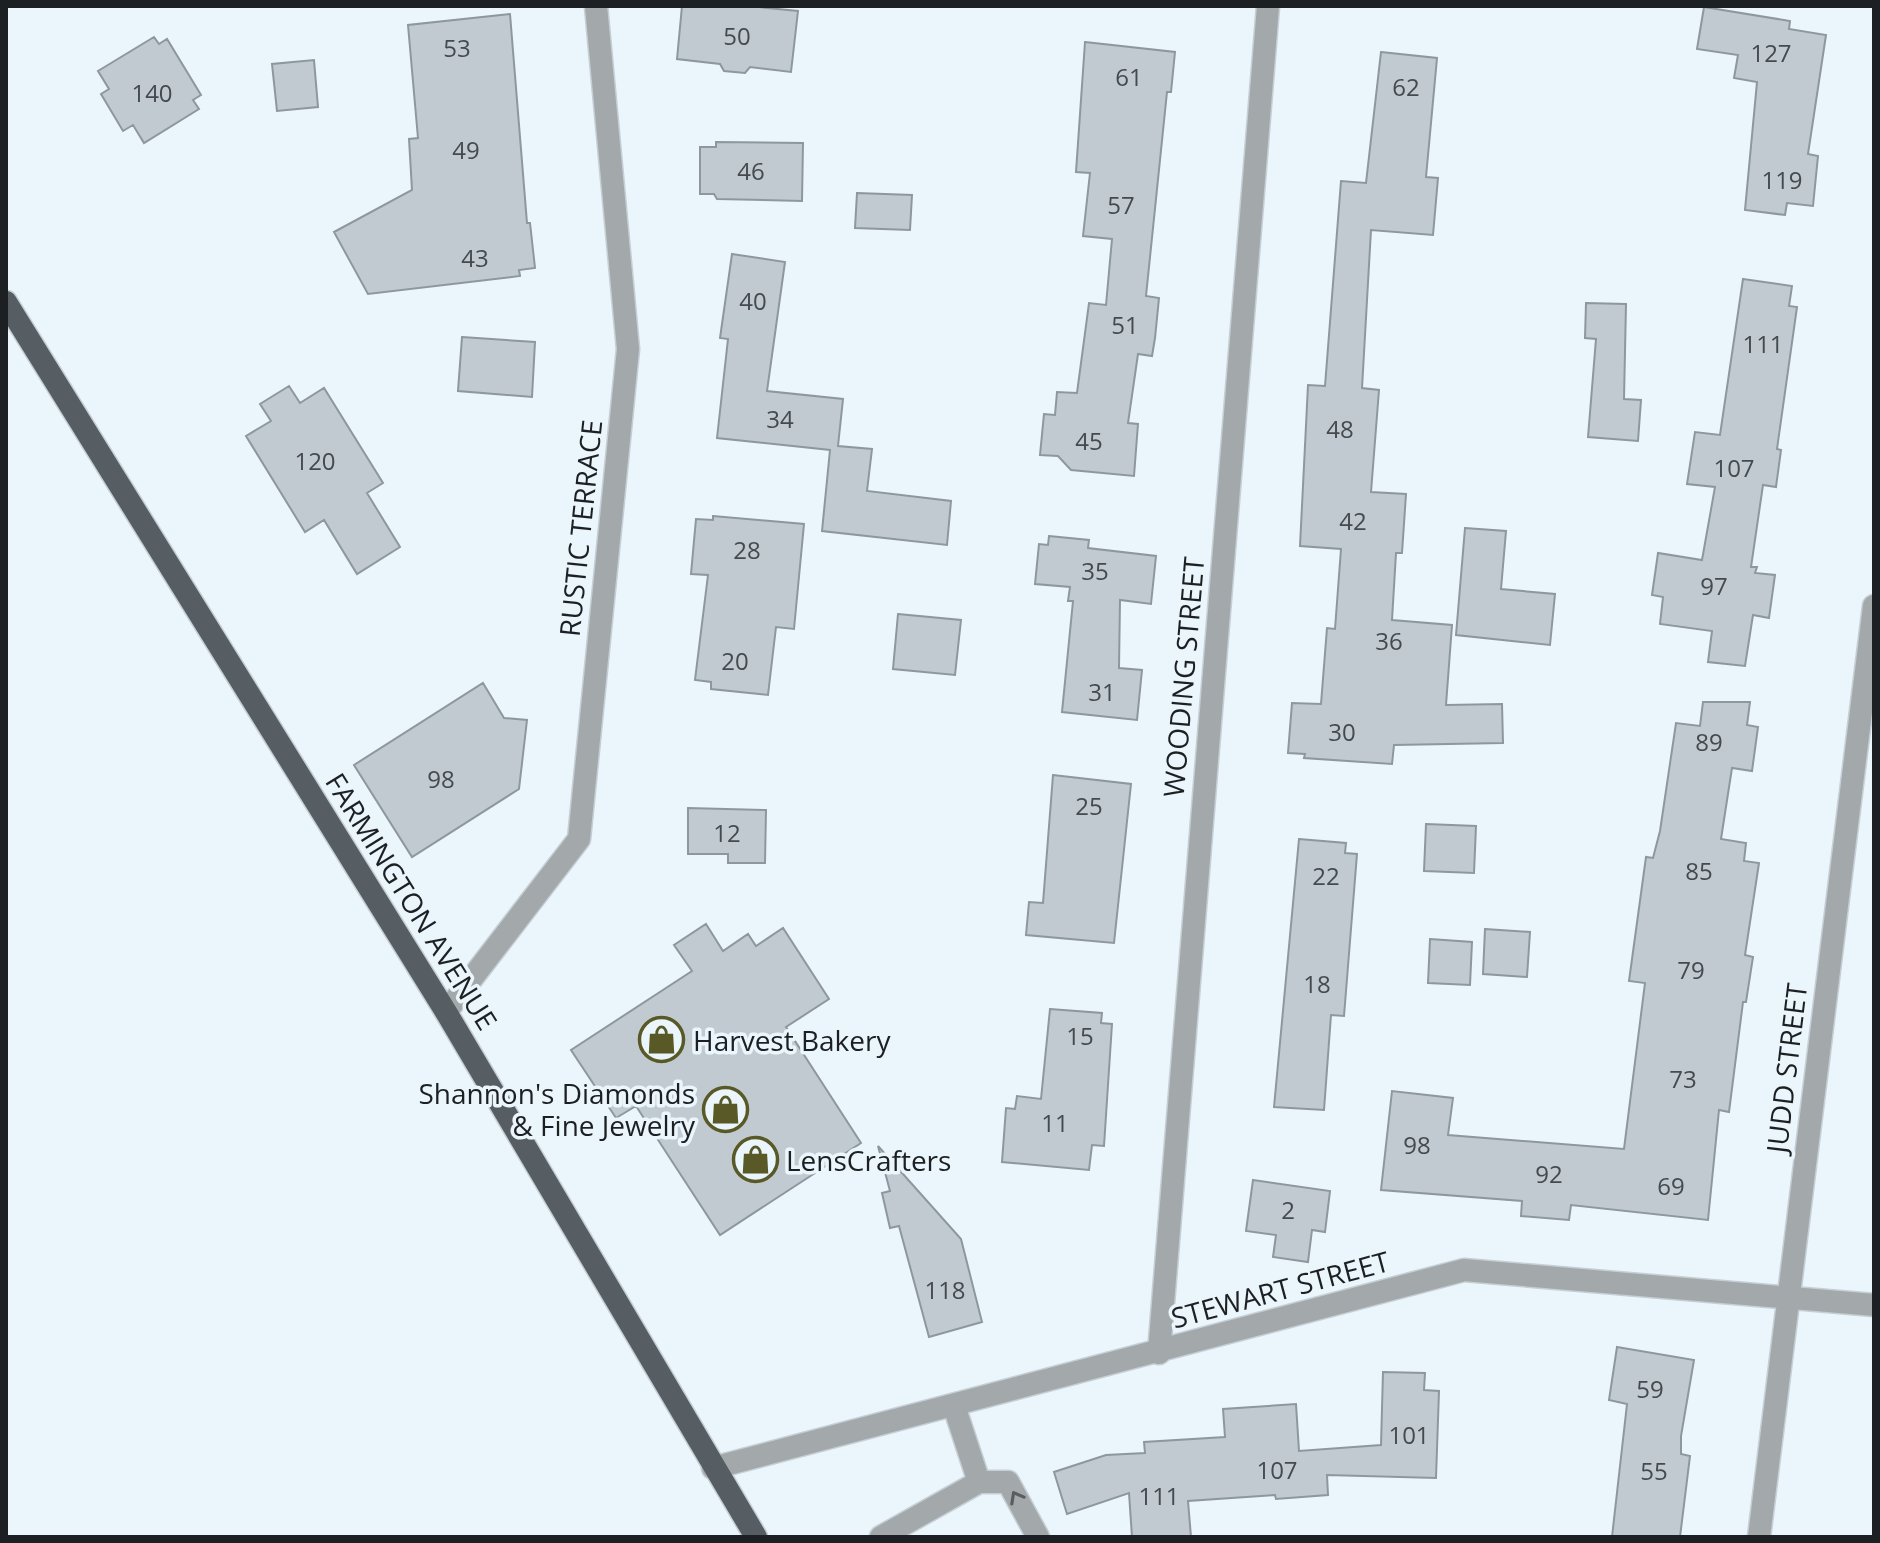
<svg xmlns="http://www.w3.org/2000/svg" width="1880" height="1543" font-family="'Open Sans',sans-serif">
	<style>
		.building { fill: #c1cad1; stroke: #8e979e; stroke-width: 2 }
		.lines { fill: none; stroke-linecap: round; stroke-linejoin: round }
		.service-casing { stroke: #c6cfd5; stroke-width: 25 }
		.minor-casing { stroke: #c6cfd5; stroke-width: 25 }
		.trunk-casing { stroke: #c6cfd5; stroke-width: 25 }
		.service { stroke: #a3a8ab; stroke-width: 22 }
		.minor { stroke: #a3a8ab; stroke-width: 22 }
		.trunk { stroke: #565e64; stroke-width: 22 }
		.oneway { stroke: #595d60 }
		.labels { text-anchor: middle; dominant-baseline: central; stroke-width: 7; stroke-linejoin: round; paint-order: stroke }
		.number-label { font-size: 24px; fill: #454a4e }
		.street-label { font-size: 28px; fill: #1c2022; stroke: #ebf5fc }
		.poi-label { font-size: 28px; fill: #1c2022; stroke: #ebf5fc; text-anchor: start }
	</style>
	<rect width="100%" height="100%" fill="#ebf5fc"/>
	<path class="building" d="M682,6h66l50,5 -7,61 -41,-5 -5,6 -21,-2 -4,-7 -43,-5z
		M1704,7l86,14 -1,8 37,6 -18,119 10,2 -5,50 -26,-3 -2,12 -40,-5 12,-128 -23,-4 4,-23 -41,-6z
		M510,14l17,209h3l5,45 -16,2 1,6 -152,18 -34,-62 78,-42 -3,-51 9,-1 -10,-113z
		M154,37l5,7 8,-5 34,56 -8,5 6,9 -55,34 -11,-18 -10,6 -22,-37 8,-5 -11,-18z
		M1085,42l90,10 -4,40h-4l-21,204 13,2 -4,40 -3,18 -14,-2 -10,69 10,1 -4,52 -63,-6 -13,-14 -18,-1 4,-41 11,1 2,-23 20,1 12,-90 17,2 6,-66 -29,-3 7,-63 -14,-1z
		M1381,52l56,6 -11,119 12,1 -5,57 -62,-5 -9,158 17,2 -8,102 35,2 -4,59h-6l-4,67 60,5 -6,80 56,-1 1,39 -109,2 -2,19 -88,-6 1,-4 -17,-1 4,-50 29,1 6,-76 8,1 6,-80 -41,-3 8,-161 17,1 16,-205 25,2z
		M314,60l4,47 -41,4 -5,-47z
		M716,142l87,1 -1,58 -85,-2 -3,-5h-14v-47h16z
		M857,193l55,2 -2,35 -55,-2z
		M732,254l53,8 -18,129 76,8 -5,47 34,3 -5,42 84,10 -4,44 -125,-14 8,-81 -113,-12 11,-99 -8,-1z
		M1743,279l49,7 -3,20 8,1 -20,142 4,1 -5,37 -13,-2 -12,82h6l-2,6 20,2 -6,43 -16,-3 -8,51 -37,-4 4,-31 -52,-7 3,-27 -11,-2 6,-42 44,7 13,-73 -28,-3 8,-52 25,3z
		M1586,303l40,1 -2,95 17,1 -3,41 -50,-4 8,-98 -11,-1z
		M462,337l73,5 -3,55 -74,-6z
		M289,386l11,17 24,-15 59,95 -16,10 33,54 -43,27 -33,-54 -19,12 -59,-96 25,-15 -11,-17z
		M713,516l91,8 -10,105 -18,-2 -8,68 -57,-6v-7l-16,-2 13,-105 -17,-1 5,-55 17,1z
		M1465,528l41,3 -5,58 54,5 -5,51 -94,-10z
		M1049,536l40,4 -1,8 68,8 -5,48 -31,-4 -1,68 23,2 -5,50 -75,-8 11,-111h-5l2,-14 -35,-3 4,-40 9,1z
		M898,614l63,6 -6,55 -62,-6z
		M483,683l21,35 23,2 -8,69 -107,68 -58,-92z
		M1703,702h47l-3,23 11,2 -6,44 -20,-3 -11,71 25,4 -2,18 15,2 -14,92 8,2 -7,45h-3l-14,110 -10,-2 -11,110 -137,-15 -2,15 -48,-4 1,-15 -141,-11 11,-99 61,7 -5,37 176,14 21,-166 -16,-2 17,-124 7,1 7,-27 16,-108 24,3z
		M1053,775l78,9 -17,159 -88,-8 3,-33 14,1z
		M688,808l78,2 -1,53h-37v-9h-40z
		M1426,824l50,2 -2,47 -50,-2z
		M1299,839l47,4 -1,10 12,1 -13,162 -13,-1 -7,95 -50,-3z
		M706,924l17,27 25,-17 8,12 27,-18 46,71 -43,28 75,116 -141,92 -84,-129 -20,12 -45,-68 121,-79 -18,-26z
		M1485,929l45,3 -3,45 -44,-3z
		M1430,939l42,3 -2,43 -42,-2z
		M1050,1009l52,4 -1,10 11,1 -8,122 -12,-1 -3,25 -87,-8 4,-54 9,1 2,-13 24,3z
		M878,1146l83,93 21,83 -53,15 -30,-111 -9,2 -8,-35 8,-2z
		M1253,1180l77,11 -5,41 -13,-2 -4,32 -35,-5 3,-22 -30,-4z
		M1617,1347l77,13 -13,76v18l9,2 -10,81h-68l15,-133 -18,-4z
		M1383,1372l42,1 -1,17 15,1 -3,87 -109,-3 1,20 -52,4 -1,-4 -87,6 3,36h-59l-3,-44 -62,21 -13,-42 52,-17 39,-2 -1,-11 81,-5 -2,-28 73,-5 3,47 82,-6z"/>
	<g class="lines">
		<defs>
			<path id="service" d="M979,1482h29l30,55
				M881,1537l98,-55 -25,-76"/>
			<path id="minor" d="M446,1012l133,-173 49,-490 -32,-343
				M1159,1353l109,-1347
				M713,1468l751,-198 410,35
				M1759,1537l115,-931"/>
			<path id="trunk" d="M6,302l440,710 310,525"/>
		</defs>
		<use href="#service" class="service-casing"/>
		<use href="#minor" class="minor-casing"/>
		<use href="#trunk" class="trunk-casing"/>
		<use href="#service" class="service"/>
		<use href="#minor" class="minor"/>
		<use href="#trunk" class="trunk"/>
	</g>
	<defs><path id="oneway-chevron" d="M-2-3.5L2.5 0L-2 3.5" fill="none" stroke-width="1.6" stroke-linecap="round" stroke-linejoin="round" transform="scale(2)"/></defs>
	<use class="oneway" href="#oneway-chevron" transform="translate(1016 1497) rotate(-119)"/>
	<defs>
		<symbol id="shop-ring" viewBox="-11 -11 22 22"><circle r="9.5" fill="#ebf5fc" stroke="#585926" stroke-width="1.5"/><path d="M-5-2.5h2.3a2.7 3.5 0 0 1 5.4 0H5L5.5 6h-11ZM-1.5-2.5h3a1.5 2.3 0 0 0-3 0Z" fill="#585926"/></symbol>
	</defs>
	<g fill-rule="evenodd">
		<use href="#shop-ring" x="636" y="1014" width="51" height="51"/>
		<use href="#shop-ring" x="700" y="1084" width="51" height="51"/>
		<use href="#shop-ring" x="730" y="1134" width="51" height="51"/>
	</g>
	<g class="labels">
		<g class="number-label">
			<text x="737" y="35">50</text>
			<text x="457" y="47">53</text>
			<text x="1771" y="52">127</text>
			<text x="1129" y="76">61</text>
			<text x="1406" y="86">62</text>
			<text x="152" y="92">140</text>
			<text x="466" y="149">49</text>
			<text x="751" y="170">46</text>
			<text x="1782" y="179">119</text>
			<text x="1121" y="204">57</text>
			<text x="475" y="257">43</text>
			<text x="753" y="300">40</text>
			<text x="1125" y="324">51</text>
			<text x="1763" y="343">111</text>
			<text x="780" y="418">34</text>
			<text x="1340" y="428">48</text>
			<text x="1089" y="440">45</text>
			<text x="315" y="460">120</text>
			<text x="1734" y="467">107</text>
			<text x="1353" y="520">42</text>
			<text x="747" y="549">28</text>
			<text x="1095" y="570">35</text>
			<text x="1714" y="585">97</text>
			<text x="1389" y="640">36</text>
			<text x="735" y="660">20</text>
			<text x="1102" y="691">31</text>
			<text x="1342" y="731">30</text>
			<text x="1709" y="741">89</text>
			<text x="441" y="778">98</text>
			<text x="1089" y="805">25</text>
			<text x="727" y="832">12</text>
			<text x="1699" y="870">85</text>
			<text x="1326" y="875">22</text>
			<text x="1691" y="969">79</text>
			<text x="1317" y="983">18</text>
			<text x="1080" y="1035">15</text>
			<text x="1683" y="1078">73</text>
			<text x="1055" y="1122">11</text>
			<text x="1417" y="1144">98</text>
			<text x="1549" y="1173">92</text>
			<text x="1671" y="1185">69</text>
			<text x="1288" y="1209">2</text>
			<text x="945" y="1289">118</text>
			<text x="1650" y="1388">59</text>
			<text x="1409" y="1434">101</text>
			<text x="1277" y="1469">107</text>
			<text x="1654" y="1470">55</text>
			<text x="1159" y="1495">111</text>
		</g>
		<g class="street-label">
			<text transform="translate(580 528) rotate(-84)">RUSTIC TERRACE</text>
			<text transform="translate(1183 677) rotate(-85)">WOODING STREET</text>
			<text transform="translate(412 901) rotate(58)">FARMINGTON AVENUE</text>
			<text transform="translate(1786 1068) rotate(-83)">JUDD STREET</text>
			<text transform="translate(1280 1289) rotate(-15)">STEWART STREET</text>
		</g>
		<g class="poi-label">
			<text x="693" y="1040">Harvest Bakery</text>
			<text x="695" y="1093" text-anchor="end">Shannon's Diamonds<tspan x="695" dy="32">&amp; Fine Jewelry</tspan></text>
			<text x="786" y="1160">LensCrafters</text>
		</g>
	</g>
	<rect width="1880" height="1543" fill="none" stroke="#1c2022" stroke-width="16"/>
</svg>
